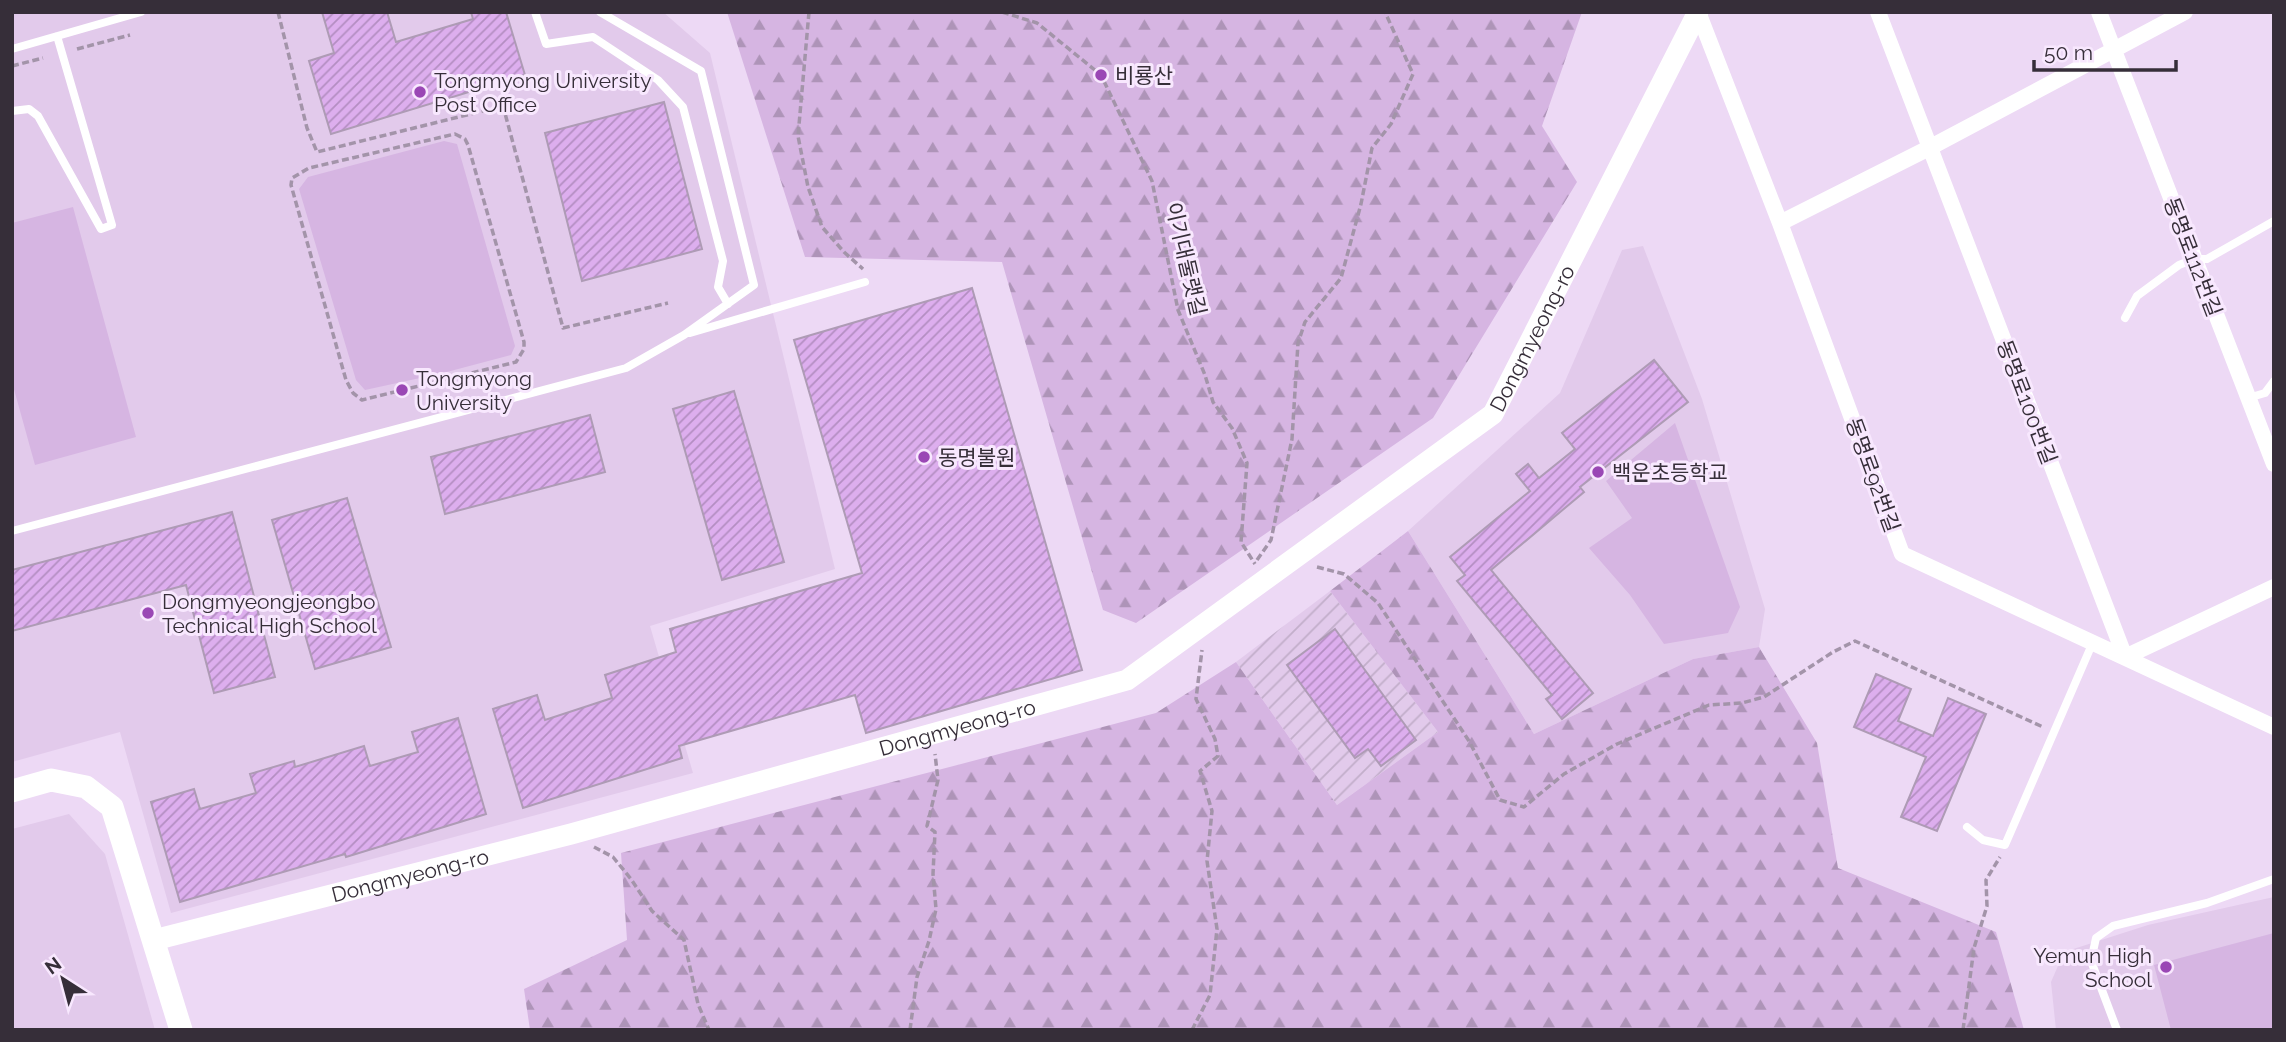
<svg xmlns="http://www.w3.org/2000/svg" width="2286" height="1042" font-family="Raleway,'Noto Sans KR',sans-serif">
	<style>
		.built { fill: #e2caeb }
		.industrial { fill: url(#industrial-furrows) }
		.grass { fill: #d6b5e2 }
		.forest { fill: url(#forest-firs) }
		.building { fill: url(#building-hatch); stroke: #ae9bb5; stroke-width: 2 }
		.lines { fill: none; stroke-linecap: round; stroke-linejoin: round }
		.path { stroke: #a394a9; stroke-width: 3.5; stroke-dasharray: 7 3.5; stroke-linecap: butt }
		.service { stroke: #fff; stroke-width: 8 }
		.minor { stroke: #fff; stroke-width: 16 }
		.tertiary { stroke: #fff; stroke-width: 21 }
		.secondary { stroke: #fff; stroke-width: 23 }
		.poi-dot { fill: #9a47b5; stroke: #f8e8fe; stroke-width: 2.5 }
		.labels { text-anchor: middle; dominant-baseline: central; stroke-width: 6; stroke-linejoin: round; paint-order: stroke }
		.poi-label { font-size: 21px; fill: #362e39; stroke: #f8e8fe; text-anchor: start }
		.street-label { font-size: 21px; fill: #362e39; stroke: #f8e8fe }
	</style>
	<defs>
		<pattern id="industrial-furrows" width="10" height="10" patternUnits="userSpaceOnUse" patternTransform="scale(1.75)"><rect width="10" height="10" fill="#e2caeb"/><path d="M-1 1l2-2M0 10L10 0M9 11l2-2" fill="none" stroke="#c2aeca"/></pattern>
		<pattern id="forest-firs" width="22" height="20" patternUnits="userSpaceOnUse" patternTransform="scale(1.75)"><rect width="22" height="20" fill="#d6b5e2"/><path d="M5 1l3.5 6h-7zM16 11l3.5 6h-7z" fill="#ae94b8"/></pattern>
		<pattern id="building-hatch" width="6" height="6" patternUnits="userSpaceOnUse" patternTransform="scale(1.75)"><rect width="6" height="6" fill="#ddaeee"/><path d="M-1 1l2-2M0 6l6-6M5 7l2-2" fill="none" stroke="#b48ec2"/></pattern>
	</defs>
	<rect width="100%" height="100%" fill="#edd9f5"/>
	<path class="built" d="M12,12h651l47,41 125,516 -185,57 43,147 -522,140 -51,-181 -108,30z
		M1643,246l59,153 63,210 -6,38 -66,12 -159,75 -126,-203 152,-138 62,-143z
		M69,814l36,40 50,176h-143v-201z
		M2274,897v133h-218l-5,-48 13,-30 84,-27z"/>
	<path class="industrial" d="M1330,591l108,141 -101,73 -101,-143z"/>
	<path class="grass" d="M444,141l13,3 58,202 -4,9 -68,18 -78,17 -9,-10 -57,-191 9,-12z
		M73,207l63,230 -101,28 -23,-83v-159z
		M1675,423l65,184 -12,26 -64,11 -34,-49 -41,-47 43,-30 -26,-37z
		M2274,933v97h-103l-17,-65z"/>
	<path class="forest" d="M727,12h855l-40,114 35,56 -144,236 -297,205 -33,-13 -101,-348 -197,-5z
		M1408,531l126,203 159,-75 66,-12 58,96 21,125 158,64 28,98h-1494l-6,-41 103,-49 -6,-87 535,-140 80,-51 101,143 101,-73 -108,-141z"/>
	<path class="building" d="M322,12h65l9,30 77,-23 -2,-7h35l19,63 -194,59 -22,-73 25,-8z
		M664,102l38,147 -120,32 -37,-148z
		M972,288l110,382 -216,63 -11,-38 -176,51 3,12 -159,50 -30,-99 44,-14 8,25 67,-22 -7,-23 71,-23 -6,-23 192,-56 -68,-233z
		M1654,360l34,42 -108,85 4,5 -93,78 102,123 -31,26 -16,-20 6,-4 -95,-114 8,-6 -15,-18 80,-66 -14,-17 12,-10 11,14 36,-29 -13,-16z
		M734,391l50,171 -62,18 -49,-171z
		M590,415l15,57 -160,42 -14,-57z
		M347,498l44,149 -76,22 -43,-149z
		M232,512l43,165 -61,16 -28,-108 -174,46v-61z
		M1335,629l81,111 -35,26 -13,-17 -13,9 -68,-93z
		M1876,674l35,15 -13,32 35,15 15,-38 38,16 -49,117 -36,-14 25,-60 -72,-30z
		M458,718l28,96 -140,43 -1,-3 -165,48 -29,-100 43,-13 6,20 56,-16 -6,-19 44,-13 1,6 69,-21 6,20 48,-14 -6,-20z"/>
	<g class="lines">
		<path class="path" d="M278,12l29,116 10,24 186,-46 60,222 105,-25
			M809,12l-11,124 10,51 14,40 22,25 19,17
			M1002,12l35,11 64,52 51,106 26,129 27,65 8,27 19,26 15,35 -6,79 14,22
			M77,49l53,-14
			M12,66l31,-8
			M455,134l10,5 3,6 56,197v7l-8,13 -154,38 -9,-7 -7,-13 -55,-195 1,-7 17,-10z
			M1257,560l14,-20 21,-101 6,-96 7,-21 36,-44 20,-74 11,-56 19,-24 22,-50 -28,-62
			M1317,567l27,7 34,29 91,138 31,59 24,7 40,-33 53,-30 92,-39 33,-2 22,-6 69,-45 22,-11 188,86
			M594,847l19,10 18,22 21,32 32,29 14,64 11,26
			M910,1030l7,-53 12,-36 7,-32 -3,-35 2,-42 -8,-6 11,-46 -3,-26
			M1192,1030l18,-35 7,-66 -10,-68 5,-50 -12,-40 18,-15 -3,-17 -19,-40 6,-49
			M1963,1030l11,-82 13,-42 -1,-26 14,-23"/>
		<path class="service" d="M535,12l11,32 47,-7 65,43 25,27 40,154 -5,26 10,17
			M12,49l129,-37
			M12,111l17,-2 9,7 63,113 11,-4 -55,-189
			M2125,318l12,-22 42,-31 15,-6h13l67,-38
			M690,333l175,-51
			M2248,398l17,-5 9,-12
			M12,531l614,-163 58,-33 70,-50 -53,-214 -101,-59
			M1967,827l16,13 22,5 88,-203
			M2117,1030l-26,-69 5,-23 17,-12 94,-23 67,-24"/>
		<path class="minor" d="M1698,12l82,211 122,331 372,173
			M1878,12l247,645 149,-70
			M2099,12l175,452
			M1780,223l149,-75 256,-136"/>
		<path class="tertiary" id="s1" d="M154,940l417,-106 556,-154 366,-266 205,-402"/>
		<path class="secondary" d="M12,791l39,-11 35,7 26,20 69,223"/>
	</g>
	<g class="poi-dot">
		<circle cx="1101" cy="75" r="7"/>
		<circle cx="420" cy="92" r="7"/>
		<circle cx="402" cy="390" r="7"/>
		<circle cx="924" cy="457" r="7"/>
		<circle cx="1598" cy="472" r="7"/>
		<circle cx="148" cy="613" r="7"/>
		<circle cx="2166" cy="967" r="7"/>
	</g>
	<g class="labels">
		<g class="poi-label">
			<text x="1115" y="75">비룡산</text>
			<text x="434" y="80">Tongmyong University<tspan x="434" dy="24">Post Office</tspan></text>
			<text x="416" y="378">Tongmyong<tspan x="416" dy="24">University</tspan></text>
			<text x="938" y="457">동명불원</text>
			<text x="1612" y="472">백운초등학교</text>
			<text x="162" y="601">Dongmyeongjeongbo<tspan x="162" dy="24">Technical High School</tspan></text>
			<text x="2152" y="955" text-anchor="end">Yemun High<tspan x="2152" dy="24">School</tspan></text>
		</g>
		<g class="street-label">
			<text transform="translate(2193 257) rotate(69)">동명로112번길</text>
			<text transform="translate(1186 259) rotate(77)">이기대둘랫길</text>
			<text stroke="none"><textPath href="#s1" startOffset="1545">Dongmyeong-ro</textPath></text>
			<text transform="translate(2027 402) rotate(69)">동명로100번길</text>
			<text transform="translate(1873 475) rotate(70)">동명로92번길</text>
			<text stroke="none"><textPath href="#s1" startOffset="831">Dongmyeong-ro</textPath></text>
			<text stroke="none"><textPath href="#s1" startOffset="264">Dongmyeong-ro</textPath></text>
		</g>
	</g>
	<rect width="2286" height="1042" fill="none" stroke="#362e39" stroke-width="28"/>
	<g transform="translate(63 979) rotate(324)" stroke="#f8e8fe" stroke-width="5" paint-order="stroke">
	<path d="M0-5L12 26L0 18L-12 26Z" fill="#362e39"/>
	<text y="-10" font-size="19" font-weight="bold" text-anchor="middle" fill="#362e39">N</text>
	</g>
	<path d="M2034 60v10h142v-10" fill="none" stroke="#362e39" stroke-width="3.5"/>
	<text x="2044" y="60" font-size="21" fill="#362e39" stroke="#f8e8fe" stroke-width="5" paint-order="stroke">50 m</text>
</svg>
